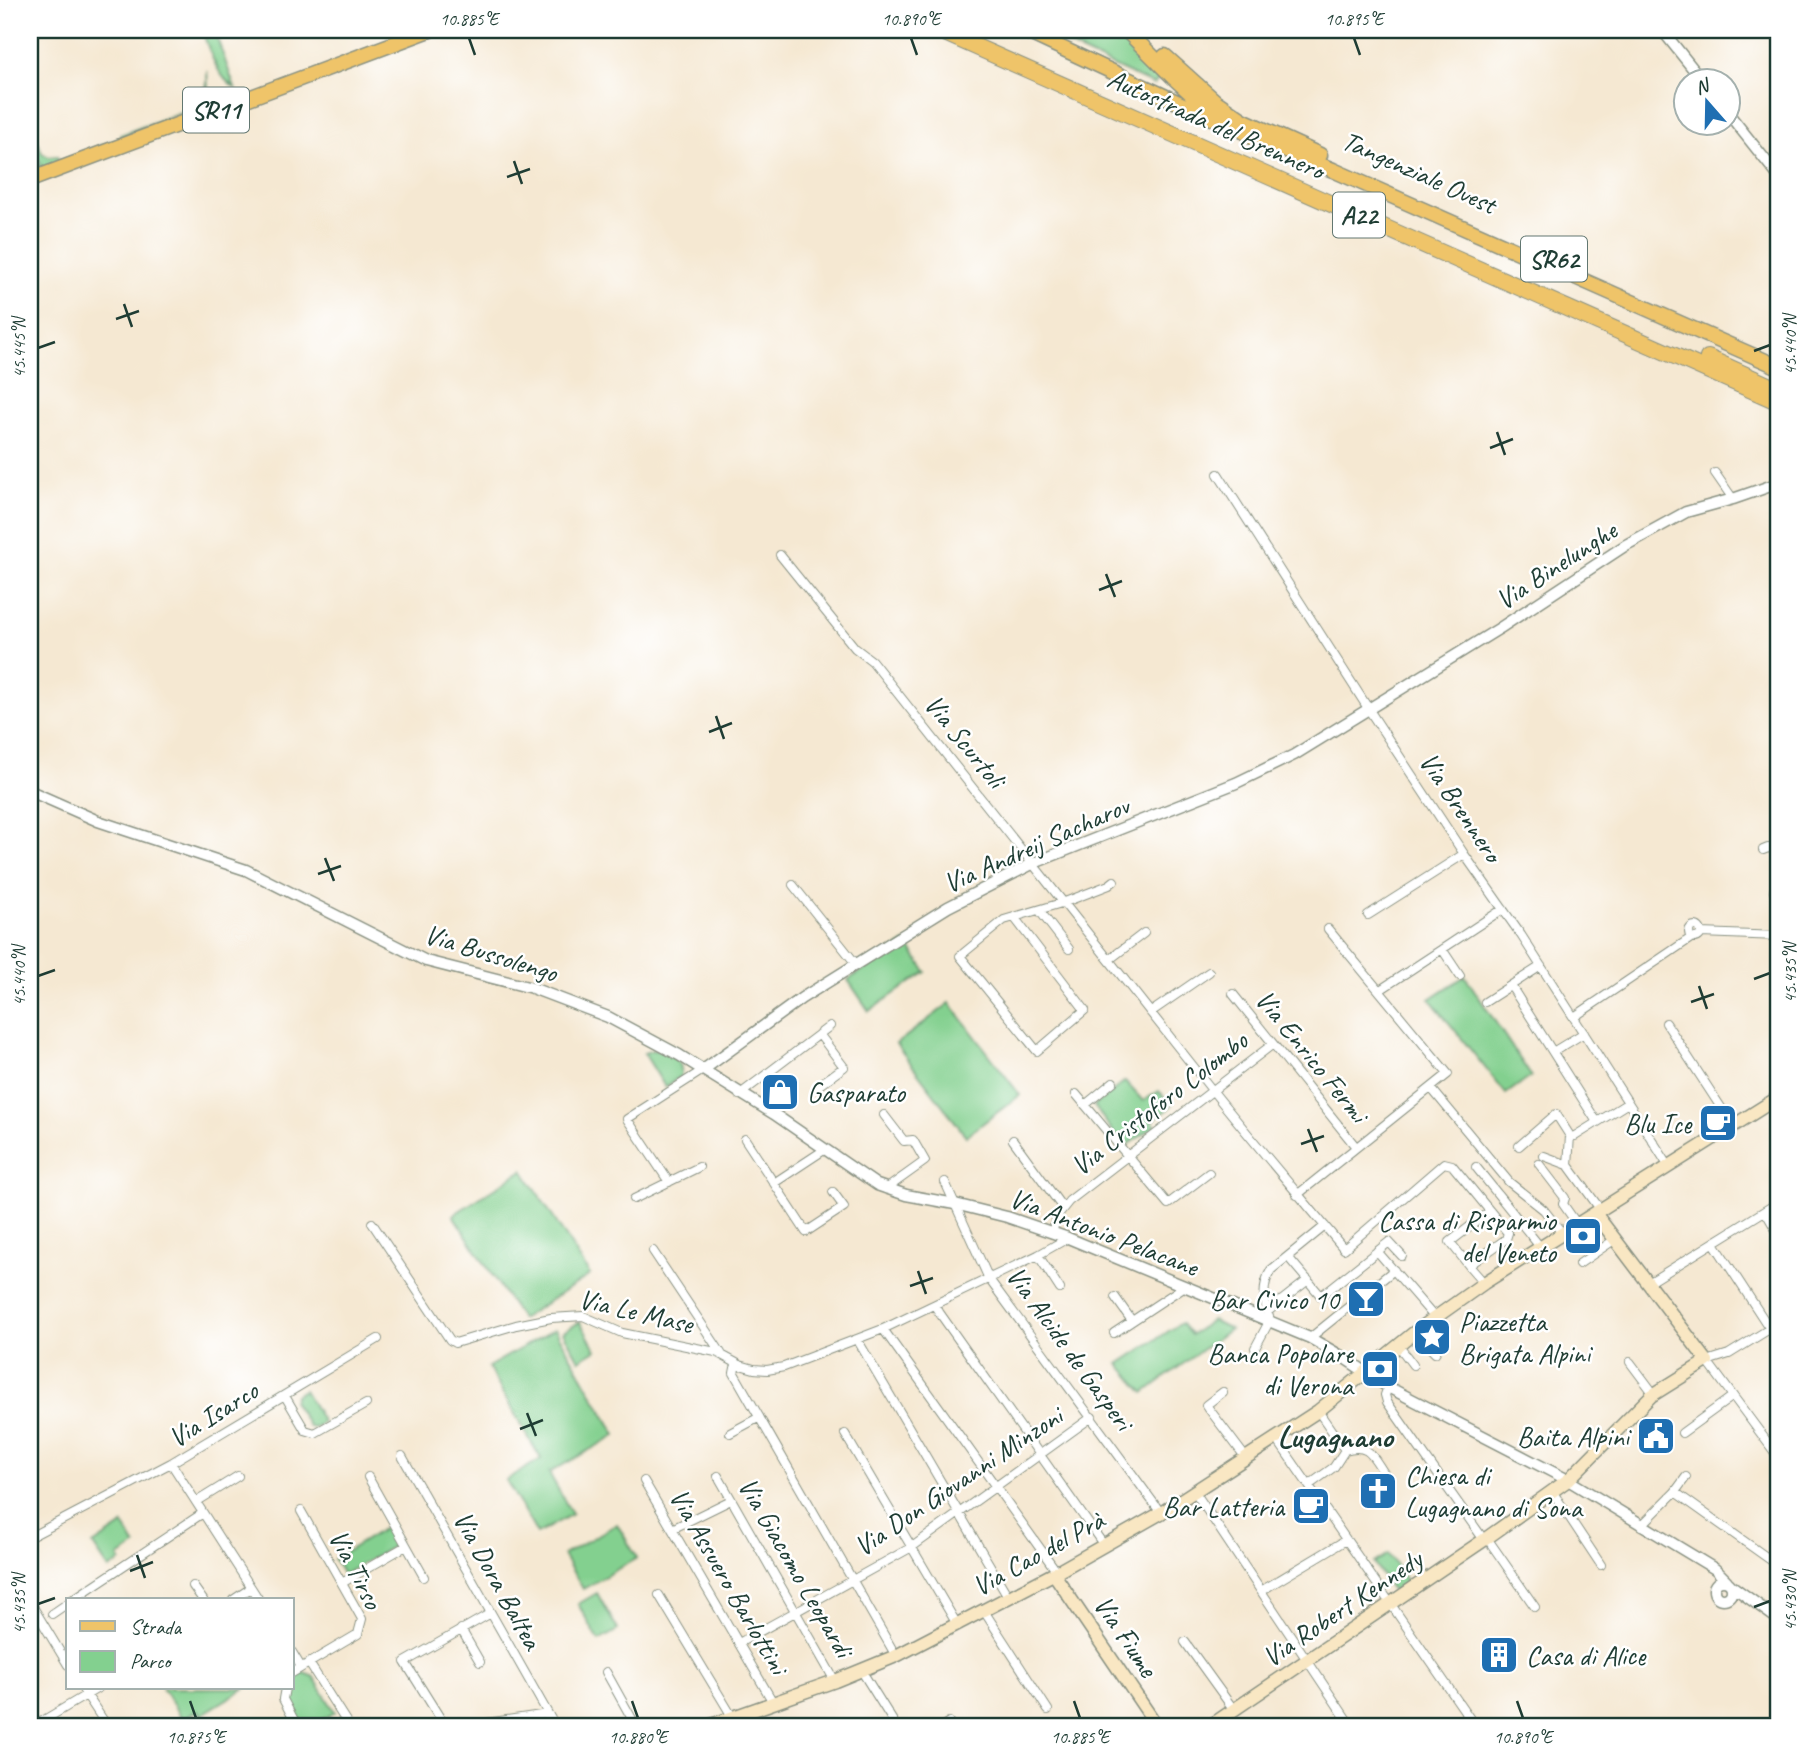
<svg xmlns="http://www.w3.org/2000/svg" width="1809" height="1756" font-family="Caveat,sans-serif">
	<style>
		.green { fill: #83d08f; stroke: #518662; stroke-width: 2 }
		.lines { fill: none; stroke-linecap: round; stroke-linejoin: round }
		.minor-casing { stroke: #8a9283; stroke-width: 10 }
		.tertiary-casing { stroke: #8a9283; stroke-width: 13 }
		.secondary-casing { stroke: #8a9283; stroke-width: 15 }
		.primary-casing { stroke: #8a9283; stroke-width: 17 }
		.trunk-casing { stroke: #8a9283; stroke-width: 17 }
		.motorway-casing { stroke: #8a9283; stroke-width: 18 }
		.minor { stroke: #fff; stroke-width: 8 }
		.tertiary { stroke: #fff; stroke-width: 10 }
		.secondary { stroke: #f9e7c3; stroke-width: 12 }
		.primary { stroke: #efc469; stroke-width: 14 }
		.trunk { stroke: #efc469; stroke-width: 14 }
		.motorway { stroke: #efc469; stroke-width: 16 }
		.ticks { fill: none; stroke: #1f3d34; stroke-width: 2.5 }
		.labels { text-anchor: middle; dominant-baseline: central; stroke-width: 5; stroke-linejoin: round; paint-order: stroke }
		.shield { fill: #fff; stroke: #627771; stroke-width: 2 }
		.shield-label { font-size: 26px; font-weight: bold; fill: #1f3d34 }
		.street-label { font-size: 28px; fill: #1f3d34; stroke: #fff }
		.poi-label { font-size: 28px; fill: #1f3d34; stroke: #fff; text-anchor: end }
		.quarter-label { font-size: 32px; font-weight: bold; fill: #1f3d34; stroke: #fff }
		.neatline { fill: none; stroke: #1f3d34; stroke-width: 2.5 }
		.ticks-label { font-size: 18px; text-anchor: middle; fill: #1f3d34 }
	</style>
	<rect width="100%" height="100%" fill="#fff"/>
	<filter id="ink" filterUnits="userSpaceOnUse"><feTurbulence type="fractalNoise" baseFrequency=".0143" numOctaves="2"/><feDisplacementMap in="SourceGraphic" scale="14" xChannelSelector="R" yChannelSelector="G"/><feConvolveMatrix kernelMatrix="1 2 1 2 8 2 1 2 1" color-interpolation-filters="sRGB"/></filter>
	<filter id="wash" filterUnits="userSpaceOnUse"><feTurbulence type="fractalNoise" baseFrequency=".00686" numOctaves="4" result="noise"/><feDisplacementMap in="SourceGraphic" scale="28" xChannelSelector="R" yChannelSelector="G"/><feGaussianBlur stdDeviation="1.57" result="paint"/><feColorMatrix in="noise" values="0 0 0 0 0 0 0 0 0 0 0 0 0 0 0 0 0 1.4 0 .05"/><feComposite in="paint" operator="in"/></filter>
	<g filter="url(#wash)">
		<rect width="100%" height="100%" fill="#f5e8d2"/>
		<path class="green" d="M202,30h12l21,58c-18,-11 -26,-38 -33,-58z
			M1035,30h85l42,45 -8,10z
			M207,71l1,24 -9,11 -62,24 -38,20 -69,23v-3l11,-5 -11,-30v-14l12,32 7,4 8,-1 2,6 62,-24 -1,-3 69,-26 -1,-3c16,-7 21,-17 19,-35z
			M906,942l20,30 -57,39 -21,-31z
			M1465,976l66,100 -25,18 -76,-95z
			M950,1003l70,92 -54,41 -70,-92z
			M653,1050c15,1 33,11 27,27l-15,10 -21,-34z
			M1125,1081l18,20 16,-10 13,15 -20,15 4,5 -29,19 -8,-5 -25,-34z
			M523,1170l67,105 -69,44 -68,-104z
			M1212,1320l18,9 -86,64 -25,-29 62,-41 10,12z
			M580,1322l16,28 -17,10 -16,-28z
			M555,1329l61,106 -67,38 23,41 -35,20 -31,-54 35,-21 -53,-92z
			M304,1390l19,32 -9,6 -5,-1 -16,-26 2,-6z
			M617,1524l20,34 -54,31 -20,-34z
			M123,1525l13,21 -17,11 2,4 -12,8 -16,-24z
			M385,1528l10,17 -52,30 -9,-16z
			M1388,1554l20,29 -14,10 -20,-30z
			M597,1593l21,37 -19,11 -21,-37z
			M302,1672l11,4 22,36 -23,14h-9l-13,-26 3,-22z
			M162,1688h83l-44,27 -4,-4 -15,7z"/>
	</g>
	<g filter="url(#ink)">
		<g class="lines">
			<defs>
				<path id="minor" d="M1715,473l18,26
					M1218,474l155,242 91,138 57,81 147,230
					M780,555l75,93 17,13c114,142 226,286 340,429 43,54 88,106 132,159l100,-86 8,2 56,68 -2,6 -35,25 -1,3 14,16
					M1763,850l5,-2 11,2
					M1779,868l-5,24 5,1
					M793,885l63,79
					M1039,910l30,39
					M1368,915l96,-61
					M1014,917l71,93 -48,41 -77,-95 44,-36 61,-18 44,-17 5,-4
					M1689 932a6 6 0 1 1 12 0a6 6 0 1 1-12 0Z
					M1701,933l78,3
					M1442,949l18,27
					M1110,959l34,-26
					M1511,986l86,136
					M1380,990l123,-81
					M1233,994l123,153
					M1485,1002l56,-36
					M1151,1012l58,-40
					M1574,1017l117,-79
					M1666,1023l67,103
					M1553,1052l31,-19
					M818,1086l26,-19 -25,-33
					M1431,1088l78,94 35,28 18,23
					M1076,1094l92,110 41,-31
					M739,1095l91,-69
					M1085,1105l28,-23
					M884,1115l20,26 9,-1 12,21 -39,28
					M1575,1136l53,-33
					M745,1139l61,93 38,-25 -11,-15
					M1013,1140l49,67
					M1519,1146l37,-32 14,22 -2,29 32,44
					M1544,1156l24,9
					M1539,1164l26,34 -2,6 14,20
					M1476,1167l65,81
					M669,1182l-42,-63 76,-49
					M945,1182l44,97 172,234
					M774,1183l50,-33
					M1297,1195l151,-121 -120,-145
					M634,1199l65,-32
					M1765,1211l14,24
					M372,1223l78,117 5,3 61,-18 35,-7 32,-2 39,17 94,19 24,13 14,4 13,1 17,-3 99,-38 155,-74 30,-17
					M1052,1233l5,-17 12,-15 204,-157
					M1714,1243l56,86
					M653,1251l68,102
					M1377,1251l58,67
					M1038,1255l22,34
					M1288,1257l33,39 68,-54 13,14
					M1579,1264l35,-24
					M1470,1267l-20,-25 40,-31
					M1647,1284l132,-82
					M1115,1297l17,24
					M934,1305l169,239
					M1267,1312l41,-32
					M1779,1323l-50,31 -22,7 72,97
					M883,1329l174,243
					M1415,1332l20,21 7,-12 -14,-18
					M1114,1333l71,-47
					M1310,1338l84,-68
					M857,1339l152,259
					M1398,1345l15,20
					M1255,1348l15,-28c-6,-17 -9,-34 1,-50l54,-44
					M1630,1362l24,32
					M740,1365l-5,3 -1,5 162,283
					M1388,1387l-3,8 2,7 97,138
					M1223,1392l-17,13 40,53
					M285,1396l20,34 10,3 51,-29
					M730,1433l28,-15
					M1682,1433l51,-37
					M845,1434l113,192
					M1276,1438l199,288
					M1345,1450c25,-8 28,8 41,26
					M402,1456l153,270
					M718,1476l117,205
					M368,1477l56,100
					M644,1481l130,223
					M1309,1485l25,-18 11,-17 -27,-39
					M1552,1491l49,74
					M1195,1492l156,234
					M1675,1492l11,-15
					M196,1502l42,-26
					M1641,1526l34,-34 104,74
					M672,1529l59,-29
					M30,1537l141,-74
					M1487,1538l48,69
					M342,1583l64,-37
					M193,1586l10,14
					M1261,1591l85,-51
					M659,1595l74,123
					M72,1600l131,-87
					M233,1600l18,-12
					M259,1600l-88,-137 207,-124
					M30,1602l38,63
					M984,1611l64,99
					M52,1614l16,-11
					M461,1629l19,33
					M1185,1642l49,68
					M739,1643l173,-96 180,-130
					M292,1652l9,15
					M309,1663l40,63
					M861,1670l35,56
					M606,1672l30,54
					M292,1673l66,-39 4,-15 -61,-108
					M82,1688l25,38
					M285,1688l-2,11 14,27
					M34,1726l64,-38
					M445,1726l-40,-64 86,-49
					M466,1726l82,-12
					M943,1726l6,-4"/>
				<path id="tertiary" d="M1662,30l40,50
					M1728,113l51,64
					M30,791l68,30 148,49 180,91 106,27 76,29 71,38 95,59 103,71 29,10 49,9 52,13 61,21 242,100 33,19 45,30 180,93 147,89 12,12
					M703,1070l99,-72 146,-91 86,-44 202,-80 58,-28 206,-127 126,-83 60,-33 47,-13 46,-16
					M1714 1590a9 9 0 1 1 18 0a9 9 0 1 1-18 0Z
					M1732,1586l47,34"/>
				<path id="secondary" d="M1054,1574l103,152
					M708,1726l127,-45 61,-25 161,-84 104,-59 157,-102 97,-79 69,-49 295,-186
					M1210,1726l274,-186 84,-60 83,-84 56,-35 -112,-148"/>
				<path id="primary" d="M30,180l400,-150"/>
				<path id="trunk" d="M1023,30l188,88
					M1126,30l47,47 35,32 46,29 79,32 446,197
					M1165,56l50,45 28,19 77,35"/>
				<path id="motorway" d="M938,30l841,372
					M1708,358l71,32"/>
			</defs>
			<use href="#minor" class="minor-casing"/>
			<use href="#tertiary" class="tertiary-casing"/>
			<use href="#secondary" class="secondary-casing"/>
			<use href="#primary" class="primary-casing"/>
			<use href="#trunk" class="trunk-casing"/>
			<use href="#motorway" class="motorway-casing"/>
			<use href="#minor" class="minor"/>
			<use href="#tertiary" class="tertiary"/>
			<use href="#secondary" class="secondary"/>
			<use href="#primary" class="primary"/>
			<use href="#trunk" class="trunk"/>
			<use href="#motorway" class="motorway"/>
		</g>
	</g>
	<path class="ticks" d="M469,38l6,17M911,38l6,17M1354,38l6,17M514,161l8,23M507,177l23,-8M124,304l8,23M116,319l23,-8M38,348l17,-6M1754,351l16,-6M1497,432l8,23M1490,448l23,-9M1106,574l9,23M1099,590l23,-9M716,716l8,23M709,732l23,-9M325,858l9,23M318,874l23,-8M38,976l17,-6M1754,979l16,-6M1699,986l8,23M1691,1002l23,-8M1308,1129l9,23M1301,1144l23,-8M918,1271l8,23M910,1286l23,-8M527,1413l9,23M520,1429l23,-9M137,1555l8,23M130,1571l23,-9M38,1604l17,-6M1754,1607l16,-6M190,1701l6,17M632,1701l6,17M1074,1701l6,17M1517,1701l6,17"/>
	<defs>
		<symbol id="shop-square" viewBox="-11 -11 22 22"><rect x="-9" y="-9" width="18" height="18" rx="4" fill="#1f6fb2" stroke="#fff"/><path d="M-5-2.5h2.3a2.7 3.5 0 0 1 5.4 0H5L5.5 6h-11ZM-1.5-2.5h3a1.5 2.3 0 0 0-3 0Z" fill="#fff"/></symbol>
		<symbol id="cafe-square" viewBox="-11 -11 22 22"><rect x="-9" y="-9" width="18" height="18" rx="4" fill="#1f6fb2" stroke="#fff"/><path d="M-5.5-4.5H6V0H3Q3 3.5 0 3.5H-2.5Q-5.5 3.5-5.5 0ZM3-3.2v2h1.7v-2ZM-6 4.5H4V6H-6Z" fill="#fff"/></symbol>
		<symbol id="bank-square" viewBox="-11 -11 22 22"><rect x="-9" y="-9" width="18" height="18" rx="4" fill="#1f6fb2" stroke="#fff"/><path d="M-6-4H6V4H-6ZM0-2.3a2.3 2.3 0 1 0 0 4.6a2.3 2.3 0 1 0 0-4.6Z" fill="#fff"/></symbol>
		<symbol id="bar-square" viewBox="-11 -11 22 22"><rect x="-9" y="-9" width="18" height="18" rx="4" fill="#1f6fb2" stroke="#fff"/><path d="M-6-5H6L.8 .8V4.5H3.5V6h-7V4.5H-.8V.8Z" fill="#fff"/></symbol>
		<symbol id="sight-square" viewBox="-11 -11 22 22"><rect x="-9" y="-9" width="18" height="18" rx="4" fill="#1f6fb2" stroke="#fff"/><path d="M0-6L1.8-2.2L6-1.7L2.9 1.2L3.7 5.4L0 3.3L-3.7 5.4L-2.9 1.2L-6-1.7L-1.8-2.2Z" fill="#fff"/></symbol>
		<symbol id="civic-square" viewBox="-11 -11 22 22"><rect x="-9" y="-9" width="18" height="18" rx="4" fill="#1f6fb2" stroke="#fff"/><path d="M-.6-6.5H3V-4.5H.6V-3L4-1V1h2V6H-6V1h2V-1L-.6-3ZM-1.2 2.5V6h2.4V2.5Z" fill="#fff"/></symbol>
		<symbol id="church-square" viewBox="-11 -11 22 22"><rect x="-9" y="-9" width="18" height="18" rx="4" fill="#1f6fb2" stroke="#fff"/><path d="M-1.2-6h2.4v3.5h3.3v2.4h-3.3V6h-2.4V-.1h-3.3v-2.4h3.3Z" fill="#fff"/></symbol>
		<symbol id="building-square" viewBox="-11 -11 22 22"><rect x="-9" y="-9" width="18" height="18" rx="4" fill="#1f6fb2" stroke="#fff"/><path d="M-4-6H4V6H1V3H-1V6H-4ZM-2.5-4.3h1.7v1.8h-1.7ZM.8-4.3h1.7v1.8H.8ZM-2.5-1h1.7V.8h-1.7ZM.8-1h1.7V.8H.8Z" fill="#fff"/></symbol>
	</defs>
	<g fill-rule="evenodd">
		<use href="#shop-square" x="758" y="1070" width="44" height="44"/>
		<use href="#cafe-square" x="1696" y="1101" width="44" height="44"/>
		<use href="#bank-square" x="1561" y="1214" width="44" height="44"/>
		<use href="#bar-square" x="1344" y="1277" width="44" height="44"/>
		<use href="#sight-square" x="1410" y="1315" width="44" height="44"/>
		<use href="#bank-square" x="1358" y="1347" width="44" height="44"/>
		<use href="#civic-square" x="1634" y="1414" width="44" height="44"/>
		<use href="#church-square" x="1356" y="1469" width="44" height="44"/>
		<use href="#cafe-square" x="1289" y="1484" width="44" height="44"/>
		<use href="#building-square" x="1477" y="1633" width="44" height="44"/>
	</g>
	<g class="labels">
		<g class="shield">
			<rect x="183" y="87.5" width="66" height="45" rx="5"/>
			<rect x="1333" y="192.5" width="52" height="45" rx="5"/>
			<rect x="1521" y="236.5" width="66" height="45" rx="5"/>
		</g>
		<g class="shield-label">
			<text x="216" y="110">SR11</text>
			<text x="1359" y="215">A22</text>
			<text x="1554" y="259">SR62</text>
		</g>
		<g class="street-label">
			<text transform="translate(1216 124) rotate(24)">Autostrada del Brennero</text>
			<text transform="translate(1419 172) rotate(24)">Tangenziale Ovest</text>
			<text transform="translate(1556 565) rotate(-33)">Via Binelunghe</text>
			<text transform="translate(965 741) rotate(51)">Via Scurtoli</text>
			<text transform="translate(1461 807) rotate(56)">Via Brennero</text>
			<text transform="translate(1036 844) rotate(-24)">Via Andreij Sacharov</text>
			<text transform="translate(491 953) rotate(17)">Via Bussolengo</text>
			<text transform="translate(1312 1056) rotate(51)">Via Enrico Fermi</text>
			<text transform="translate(1159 1103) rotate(-38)">Via Cristoforo Colombo</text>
			<text transform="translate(1104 1232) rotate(21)">Via Antonio Pelacane</text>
			<text transform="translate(636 1311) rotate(13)">Via Le Mase</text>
			<text transform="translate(1070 1348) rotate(54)">Via Alcide de Gasperi</text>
			<text transform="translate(213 1414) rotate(-32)">Via Isarco</text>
			<text transform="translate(958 1481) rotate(-34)">Via Don Giovanni Minzoni</text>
			<text transform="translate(1038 1553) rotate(-29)">Via Cao del Prà</text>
			<text transform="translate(796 1567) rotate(60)">Via Giacomo Leopardi</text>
			<text transform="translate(356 1569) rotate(63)">Via Tirso</text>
			<text transform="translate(498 1580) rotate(61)">Via Dora Baltea</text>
			<text transform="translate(729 1581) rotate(60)">Via Assuero Barlottini</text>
			<text transform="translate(1342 1608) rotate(-34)">Via Robert Kennedy</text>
			<text transform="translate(1126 1636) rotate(56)">Via Fiume</text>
		</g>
		<g class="poi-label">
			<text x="807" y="1092" text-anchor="start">Gasparato</text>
			<text x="1691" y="1123">Blu Ice</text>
			<text x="1556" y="1220">Cassa di Risparmio<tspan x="1556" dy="32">del Veneto</tspan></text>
			<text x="1339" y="1299">Bar Civico 10</text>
			<text x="1459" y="1321" text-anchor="start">Piazzetta<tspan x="1459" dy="32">Brigata Alpini</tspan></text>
			<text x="1353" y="1353">Banca Popolare<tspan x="1353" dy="32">di Verona</tspan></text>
			<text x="1629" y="1436">Baita Alpini</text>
			<text x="1405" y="1475" text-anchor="start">Chiesa di<tspan x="1405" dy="32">Lugagnano di Sona</tspan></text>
			<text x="1284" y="1506">Bar Latteria</text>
			<text x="1526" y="1655" text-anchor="start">Casa di Alice</text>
		</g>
		<g class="quarter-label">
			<text x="1335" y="1436">Lugagnano</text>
		</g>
	</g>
	<rect width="1809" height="1756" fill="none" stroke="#fff" stroke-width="77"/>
	<rect x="66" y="1598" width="228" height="91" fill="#ffffff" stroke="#a5b1ae" stroke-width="2"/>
	<rect x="80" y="1621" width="35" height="10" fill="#efc469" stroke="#a5b1ae" stroke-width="2"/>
	<text x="130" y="1634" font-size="21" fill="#1f3d34">Strada</text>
	<rect x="80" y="1651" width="35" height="21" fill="#83d08f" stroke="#a5b1ae" stroke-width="2"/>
	<text x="130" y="1668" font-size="21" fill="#1f3d34">Parco</text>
	<g transform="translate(1707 102) rotate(340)"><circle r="33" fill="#ffffff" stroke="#a5b1ae" stroke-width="2"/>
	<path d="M0-5L12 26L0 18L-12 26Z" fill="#1f6fb2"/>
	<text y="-10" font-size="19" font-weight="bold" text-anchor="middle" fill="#1f3d34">N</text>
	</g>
	<rect x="38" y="38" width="1732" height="1680" class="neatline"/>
	<g class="ticks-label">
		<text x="469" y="25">10.885°E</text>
		<text x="911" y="25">10.890°E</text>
		<text x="1354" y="25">10.895°E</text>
		<text transform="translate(1790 345) rotate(-90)" y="6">45.440°N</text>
		<text transform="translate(19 348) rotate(-90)" y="6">45.445°N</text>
		<text transform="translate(1790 973) rotate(-90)" y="6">45.435°N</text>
		<text transform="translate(19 976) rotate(-90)" y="6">45.440°N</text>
		<text transform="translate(1790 1601) rotate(-90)" y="6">45.430°N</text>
		<text transform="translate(19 1604) rotate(-90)" y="6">45.435°N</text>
		<text x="196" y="1743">10.875°E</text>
		<text x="638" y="1743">10.880°E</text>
		<text x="1080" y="1743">10.885°E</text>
		<text x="1523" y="1743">10.890°E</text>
	</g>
</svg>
